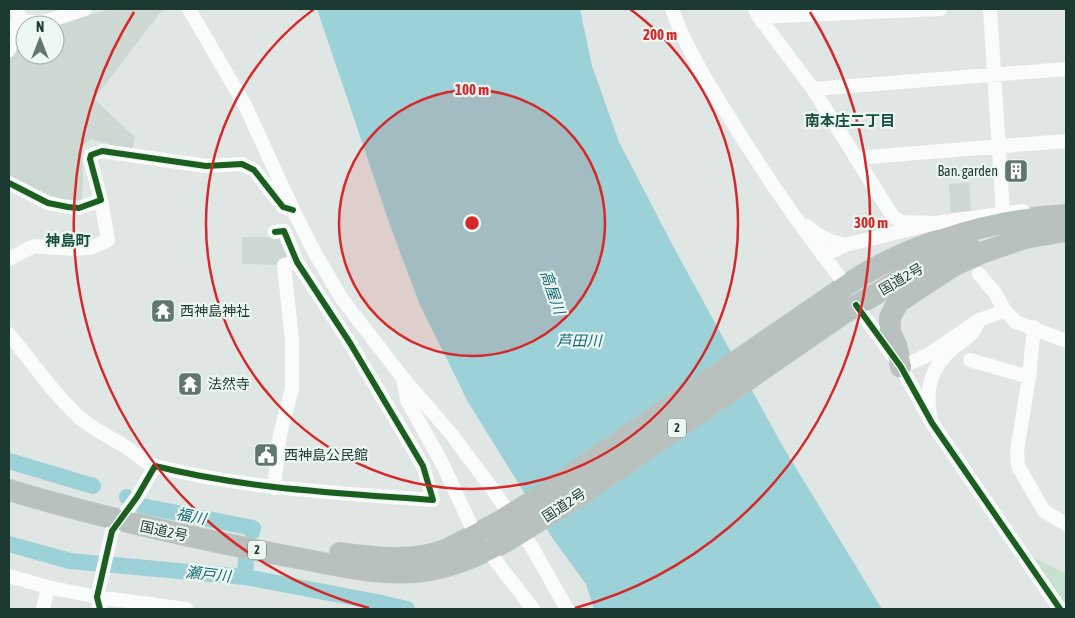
<svg xmlns="http://www.w3.org/2000/svg" width="1075" height="618" font-family="'Asap Condensed','Noto Sans JP',sans-serif">
	<style>
		.built { fill: #cdd8d3 }
		.green { fill: #c7e1cf }
		.water { fill: #9cd1d8 }
		.lines { fill: none; stroke-linecap: round; stroke-linejoin: round }
		.river { stroke: #9cd1d8; stroke-width: 16 }
		.highway-casing { stroke: #bac4c0; stroke-width: 22 }
		.minor { stroke: #fafbfb; stroke-width: 14 }
		.highway { stroke: #b8c1be; stroke-width: 20 }
		.highway-bridge-casing { stroke: #bac4c0; stroke-width: 22; stroke-linecap: butt }
		.highway-bridge { stroke: #b8c1be; stroke-width: 20 }
		.cycleway-casing { stroke: #edf7f2; stroke-width: 9 }
		.cycleway { stroke: #1b5e20; stroke-width: 6 }
		.ring { fill: none; stroke: #d62828; stroke-width: 2.5 }
		.labels { text-anchor: middle; dominant-baseline: central; stroke-width: 4.5; stroke-linejoin: round; paint-order: stroke }
		.shield { fill: #edf7f2; stroke: #5b736c; stroke-width: 1 }
		.shield-label { font-size: 12px; font-weight: bold; fill: #1d3a32 }
		.poi-label { font-size: 14px; fill: #1d3a32; stroke: #edf7f2; text-anchor: start }
		.street-label { font-size: 14px; fill: #1d3a32; stroke: #edf7f2 }
		.neighbourhood-label { font-size: 15px; font-weight: bold; fill: #194d40; stroke: #edf7f2 }
		.water-label { font-size: 15px; font-style: italic; fill: #156979; stroke: #edf7f2 }
		.centre { fill: #d62828; stroke: #edf7f2; stroke-width: 2.5 }
		.ring-label { font-size: 15px; text-anchor: middle; font-weight: bold; fill: #d62828; stroke: #edf7f2; stroke-width: 4.5; stroke-linejoin: round; paint-order: stroke }
	</style>
	<rect width="100%" height="100%" fill="#e0e6e3"/>
	<path class="built" d="M112,9h51l-69,90 41,38 -3,14 -41,-12 -10,8 2,23 -1,29 -6,4 -13,-1 -54,-25v-126l4,-16 12,-3v23h30v-30h-3z
		M969,183l2,28 -20,1 -2,-28z
		M242,237h39l8,22 -6,6 -41,-1z"/>
	<path class="green" d="M1033,557l33,17v33z"/>
	<path class="water" d="M317,9h263l12,57 27,76 54,104 109,199 100,164h-288l-8,-25 -33,-45 -85,-137 -48,-97 -29,-77z"/>
	<g class="lines">
		<path class="river" d="M9,461l84,25
			M127,497l15,9 111,22 -1,4
			M9,544l61,17 175,16 132,25 30,7
			M245,577l1,-17"/>
		<defs>
			<path id="highway" d="M834,294c62,-47 155,-75 232,-79
				M847,311l98,-58 24,-7
				M901,367l-5,-22 -6,-13v-15l8,-15 55,-36 28,-13 44,-15 41,-7
				M9,490c89,27 180,47 272,65 47,8 95,22 143,16 29,-4 56,-16 81,-29
				M340,553c33,4 72,10 105,-3 16,-7 32,-17 49,-25"/>
		</defs>
		<use href="#highway" class="highway-casing"/>
		<path class="minor" d="M16,9c1,2 2,5 3,7 11,16 51,-3 66,-7
			M189,9l57,98 47,103 23,45 26,44 61,79 49,57 41,55 40,59 34,60
			M672,9c12,36 38,78 59,111 35,57 73,112 115,165
			M755,9l4,8 54,72 80,128 9,5 34,1
			M990,9l13,204
			M759,17l181,-8
			M9,50l10,-33
			M813,89l253,-20
			M855,158l211,-17
			M9,183l39,20 20,4 11,1 22,-8 -11,-41 1,-4 11,-4 104,15 36,-2 12,6 29,37 10,3
			M807,226c11,11 23,16 38,19
			M823,256l22,-11 91,-22 87,-12
			M9,259l25,-13 39,3 17,-1 18,-8 -7,-40
			M979,274l16,19 10,18 11,11 50,19
			M856,305l45,62 31,56 128,186
			M1034,327l-5,50 -12,74 1,15 26,45 22,13
			M9,334c22,27 43,58 69,82 14,13 32,21 48,31 10,7 18,15 29,19
			M970,360l59,17
			M901,367l27,-12 51,-35 26,-9
			M403,379l4,21 36,65 32,69 58,75
			M930,415c-5,-29 2,-48 23,-67 13,-10 20,-12 26,-28
			M274,488l6,-54 12,-45v-49l-8,-75 13,-3
			M9,576l39,11 49,10 89,12
			M43,609l5,-22
			M100,609l-3,-12 15,-66 25,-34 18,-31c91,23 185,27 278,34l-10,-34 -73,-123 -53,-81 -13,-31 -9,1"/>
		<use href="#highway" class="highway"/>
		<defs>
			<path id="highway-bridge" d="M494,525l36,-22 304,-209
				M505,542l71,-44 271,-187"/>
		</defs>
		<use href="#highway-bridge" class="highway-bridge-casing"/>
		<use href="#highway-bridge" class="highway-bridge"/>
		<defs>
			<path id="cycleway" d="M9,183l39,20 20,4 11,1 22,-8 -11,-41 1,-4 11,-4 104,15 36,-2 12,6 29,37 10,3
				M856,305l45,62 31,56 128,186
				M100,609l-3,-12 15,-66 25,-34 18,-31c91,23 185,27 278,34l-10,-34 -73,-123 -53,-81 -13,-31 -9,1"/>
		</defs>
		<use href="#cycleway" class="cycleway-casing"/>
		<use href="#cycleway" class="cycleway"/>
	</g>
	<circle cx="472" cy="223" r="133" fill="#d62828" fill-opacity=".12"/>
	<g class="ring">
		<circle cx="472" cy="223" r="133"/>
		<path d="M630 9A266 266 0 1 1 314 9"/>
		<path d="M369 608A399 399 0 0 1 134 12M810 12A399 399 0 0 1 575 608"/>
	</g>
	<defs>
		<symbol id="building-square" viewBox="-11 -11 22 22"><rect x="-9" y="-9" width="18" height="18" rx="4" fill="#617670" stroke="#edf7f2"/><path d="M-4-6H4V6H1V3H-1V6H-4ZM-2.5-4.3h1.7v1.8h-1.7ZM.8-4.3h1.7v1.8H.8ZM-2.5-1h1.7V.8h-1.7ZM.8-1h1.7V.8H.8Z" fill="#fff"/></symbol>
		<symbol id="temple-square" viewBox="-11 -11 22 22"><rect x="-9" y="-9" width="18" height="18" rx="4" fill="#617670" stroke="#edf7f2"/><path d="M0-6L5-2H3V0L6.5 2.5H4V6H1.5V3h-3V6H-4V2.5H-6.5L-3 0V-2H-5Z" fill="#fff"/></symbol>
		<symbol id="civic-square" viewBox="-11 -11 22 22"><rect x="-9" y="-9" width="18" height="18" rx="4" fill="#617670" stroke="#edf7f2"/><path d="M-.6-6.5H3V-4.5H.6V-3L4-1V1h2V6H-6V1h2V-1L-.6-3ZM-1.2 2.5V6h2.4V2.5Z" fill="#fff"/></symbol>
	</defs>
	<g fill-rule="evenodd">
		<use href="#building-square" x="1002" y="157" width="28" height="28"/>
		<use href="#temple-square" x="149" y="297" width="28" height="28"/>
		<use href="#temple-square" x="176" y="370" width="28" height="28"/>
		<use href="#civic-square" x="252" y="441" width="28" height="28"/>
	</g>
	<g class="labels">
		<g class="shield">
			<rect x="668" y="418.5" width="18" height="19" rx="4"/>
			<rect x="248" y="540.5" width="18" height="19" rx="4"/>
		</g>
		<g class="shield-label">
			<text x="677" y="428">2</text>
			<text x="257" y="550">2</text>
		</g>
		<g class="poi-label">
			<text x="998" y="171" text-anchor="end">Ban. garden</text>
			<text x="180" y="311">西神島神社</text>
			<text x="208" y="384">法然寺</text>
			<text x="284" y="455">西神島公民館</text>
		</g>
		<g class="street-label">
			<text transform="translate(901 279) rotate(-30)">国道2号</text>
			<text transform="translate(564 505) rotate(-33)">国道2号</text>
			<text transform="translate(164 531) rotate(12)">国道2号</text>
		</g>
		<g class="neighbourhood-label">
			<text x="850" y="120">南本庄二丁目</text>
			<text x="68" y="240">神島町</text>
		</g>
		<g class="water-label">
			<text transform="translate(553 292) rotate(71)">高屋川</text>
			<text x="579" y="340">芦田川</text>
			<text transform="translate(191 516) rotate(11)">福川</text>
			<text transform="translate(208 574) rotate(6)">瀬戸川</text>
		</g>
	</g>
	<circle cx="472" cy="223" r="8" class="centre"/>
	<g class="ring-label">
		<text x="660" y="40">200 m</text>
		<text x="472" y="95">100 m</text>
		<text x="871" y="228">300 m</text>
	</g>
	<rect width="1075" height="618" fill="none" stroke="#1d3a32" stroke-width="20"/>
	<g transform="translate(40 40)"><circle r="24" fill="#edf7f2" stroke="#9aaba5"/>
	<path d="M0-4L9 19L0 12L-9 19Z" fill="#617670"/>
	<text y="-8" font-size="14" font-weight="bold" text-anchor="middle" fill="#1d3a32">N</text>
	</g>
</svg>
